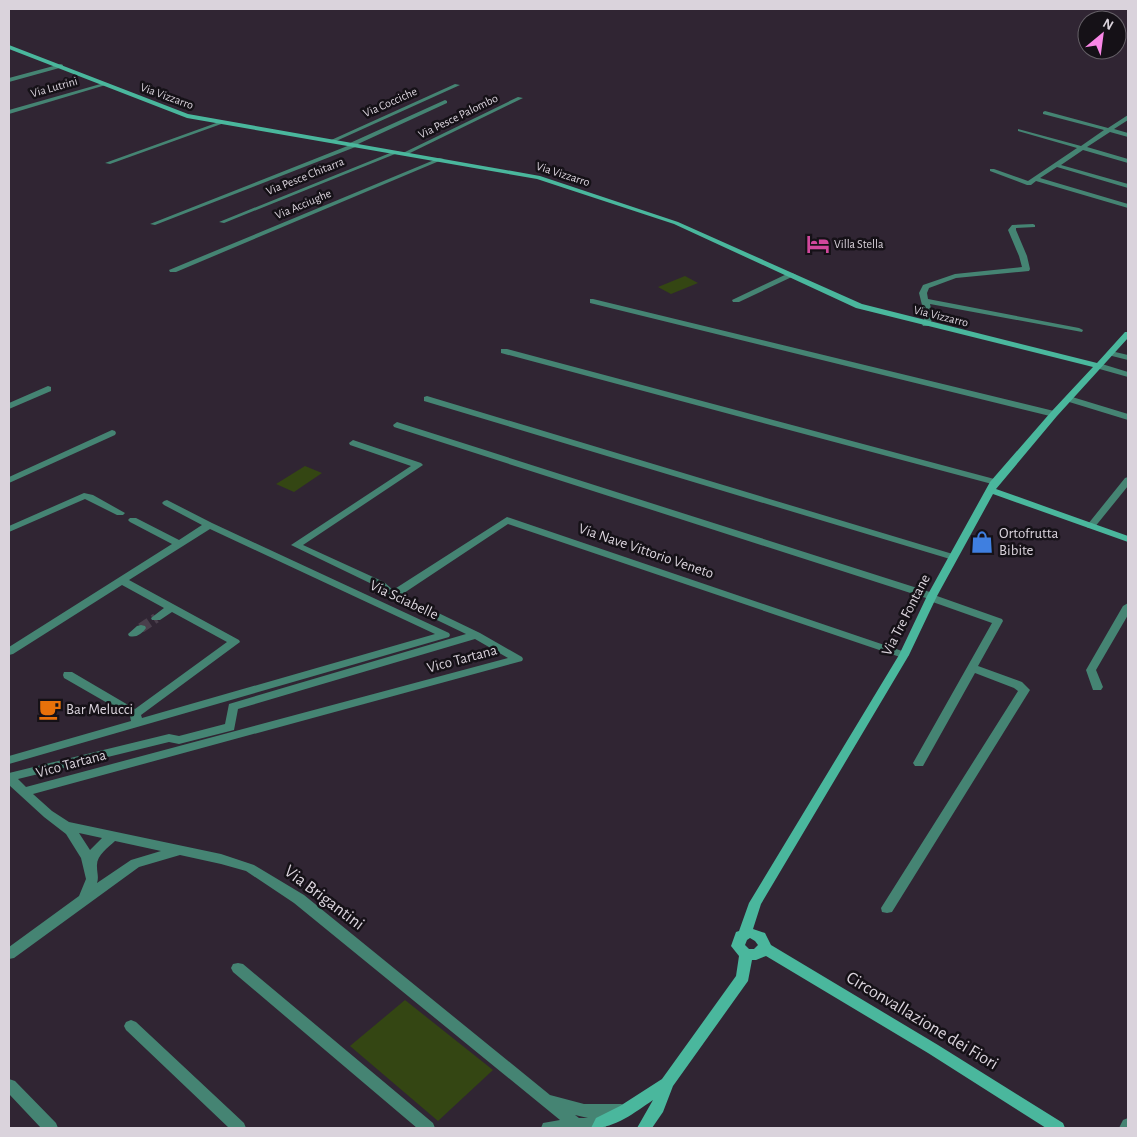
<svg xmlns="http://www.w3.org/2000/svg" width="1137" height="1137" font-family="'Alegreya Sans',sans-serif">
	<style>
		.green { fill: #344613 }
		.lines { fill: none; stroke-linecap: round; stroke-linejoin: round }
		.street-tunnel { stroke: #4a3f4c; stroke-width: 10; stroke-dasharray: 10 5; stroke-linecap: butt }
		.street { fill: #458473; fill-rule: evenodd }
		.secondary { fill: #4ab79d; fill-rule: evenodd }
		.labels { text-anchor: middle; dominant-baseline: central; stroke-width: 5; stroke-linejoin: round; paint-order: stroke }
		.far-street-label { font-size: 12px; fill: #dad3dc; stroke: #151117 }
		.far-poi-label { font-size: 12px; fill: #dad3dc; stroke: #151117; text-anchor: start }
		.poi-label { font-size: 15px; fill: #dad3dc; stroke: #151117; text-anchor: start }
		.street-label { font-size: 15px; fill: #dad3dc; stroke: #151117 }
		.near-street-label { font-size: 18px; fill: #dad3dc; stroke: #151117 }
	</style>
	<rect width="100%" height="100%" fill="#302533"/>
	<path class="green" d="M685,276l13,7 -27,11 -13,-7z
		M305,466l17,7 -28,19 -18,-8z
		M405,1000l88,70 -55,51 -88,-75z"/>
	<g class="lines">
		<path class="street-tunnel" d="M141,628l15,-10"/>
		<path class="street" d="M61,64l2,1v2l-54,15v-4z
			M104,83l5,1 -100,30v-4z
			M455,84l5,1 -126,57 -5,-1z
			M518,97l5,1 -115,56 -5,-1z
			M445,100l2,1v2l-89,41v2l-203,79 -5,-1 200,-79v-2z
			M1045,111l63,17 20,-13v5l-14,9 14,4v4l-18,-5 -23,15 41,12v4l-45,-13 -22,15 67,19v4l-71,-21 -17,11 88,26v4l-92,-27 -5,4h-4l-37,-14v-2h4l34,12 49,-33 -59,-17v-2l63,17 23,-16 -61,-16v-2z
			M219,122l5,1 -114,41 -5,-1z
			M395,151l5,1 -176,71 -5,-1z
			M439,158l5,1 -268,113h-6l-1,-2z
			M1033,224l2,1v2l-19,1v2l11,26 3,13 -1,2 -73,7 -27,10 -2,5 1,6 151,29 4,2 -1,2 -152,-28 3,13 -4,9h-6l-1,-2 3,-7 -6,-24 4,-8 32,-11 67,-7 -3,-11 -11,-26 4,-5z
			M789,273h3l4,2 -57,27h-6l-1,-2z
			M590,299h3l461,112 4,3 -4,3 -464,-114z
			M501,349h6l491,131 2,2 -2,2h-6l-491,-131z
			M1108,351h3l17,4v5l-20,-5z
			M1096,364h6l26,8v5l-32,-9z
			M48,386l3,1v4l-42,18v-6z
			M427,396l529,159 2,2 -5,3 -3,-1 -526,-158v-4z
			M1069,396l59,18v6l-62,-19 -1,-2z
			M397,422l539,172 1,2 65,23 1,2 -25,45 44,16 8,8 -138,222 -5,1 -5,-1 -1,-4 137,-217 -4,-3 -39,-15 -52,93h-8l-2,-3 79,-140 -65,-23 -1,-2 -532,-171 -1,-2z
			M112,430l3,1 1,2 -1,2 -106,48v-6z
			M353,440l68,23 2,2 -120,80 81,37 9,8 114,-73 401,136 1,2 -5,3 -4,-1 -392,-133 -107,71 79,38 42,24 1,2 -1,2 -489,133 19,17 17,11 152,32 33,11 50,30 246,200 34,9h37l5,2 2,5 -2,5 -5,2h-17l4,5 -3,5h-64l2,-5 17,-3 -266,-217 -48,-32 -25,-7 -41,-9 -41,12 -125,91 -5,1v-12l70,-51 7,-17 -5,-21 -15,-24 -22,-17 -35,-32v-12l160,-39 10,2 46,-12 4,-20 237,-70 -77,-37 -13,-11 -85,-41 120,-79 -61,-21 -1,-2zM475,639l33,19 -482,129 -8,-8 151,-37 10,2 55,-14 4,-21zM79,833l23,5 -12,12zM115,841l46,10 -30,9 -34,23c2,-6 0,-10 0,-16 -1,-12 11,-19 18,-26zM575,1115l13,3h-9z
			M1128,477v9l-34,42h-6l-2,-2 2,-2 37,-46z
			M84,493l9,2 32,18 -2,2h-6l-32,-16 -76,33v-6z
			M167,500l45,23 237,110 1,2 -1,2 -440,127v-8l122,-35 -1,-5 -66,-38 -1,-3 1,-3h8l63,37 92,-67 -55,-30 -12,8h-8l-1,-2 13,-10 -42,-23 -109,69 -4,1v-8l163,-103 -42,-22 -2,-2 2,-2h6l43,22 23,-15 -38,-20 -2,-2 2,-2zM210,529l225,105 -293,84 -1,-3 99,-73 -1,-2 -110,-60z
			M1128,603v12l-32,55 7,17 -2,3h-8l-7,-20 37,-64z
			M141,625l4,1 1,2c-4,6 -10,10 -17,8l-1,-2 9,-8z
			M238,963l5,1 190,159 2,5h-18l-184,-156 -2,-4 2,-4z
			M131,1020l5,2 108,101 2,5h-17l-103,-98 -2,-4 2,-4z
			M9,1079l6,2 41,42 2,5h-17l-32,-34z
			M1128,1118v10h-9l4,-8z"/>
		<path class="secondary" d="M9,45l179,69 352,62 138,46 184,82 235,59 28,-31h3v6l-71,78 -61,73 132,47v6l-135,-48 -56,102 -28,59 -148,249 -8,25 12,4 6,12 167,100 125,78 2,5h-19l-118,-75 -162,-97 -10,4h-4l-4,21 -75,105 -10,26 -11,16h-15l16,-28c-19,13 -39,29 -62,28l5,-10 24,-12 42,-27 74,-103 3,-20 -8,-10 5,-14 3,-1 10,-28 150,-248 28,-59 63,-114 61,-70 42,-45 -237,-59 -182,-84 -137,-45 -350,-61 -178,-69zM750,938l5,3 3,4 -4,4h-5l-4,-4 2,-5z"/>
	</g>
	<defs>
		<symbol id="hotel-bare" viewBox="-9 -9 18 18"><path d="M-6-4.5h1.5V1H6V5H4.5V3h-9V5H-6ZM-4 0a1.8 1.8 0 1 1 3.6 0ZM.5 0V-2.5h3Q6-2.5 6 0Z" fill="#d1479c" stroke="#151117" stroke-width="2.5" paint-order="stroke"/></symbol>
		<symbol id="shop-bare" viewBox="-9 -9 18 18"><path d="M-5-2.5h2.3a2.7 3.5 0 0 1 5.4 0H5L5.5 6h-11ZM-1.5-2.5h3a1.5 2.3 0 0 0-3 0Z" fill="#3f7fe0" stroke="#151117" stroke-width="2.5" paint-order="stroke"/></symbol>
		<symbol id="cafe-bare" viewBox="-9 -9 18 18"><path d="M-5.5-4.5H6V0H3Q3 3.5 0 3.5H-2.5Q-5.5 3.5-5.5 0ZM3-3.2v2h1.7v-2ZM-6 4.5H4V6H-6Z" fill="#e8710a" stroke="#151117" stroke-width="2.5" paint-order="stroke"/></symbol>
	</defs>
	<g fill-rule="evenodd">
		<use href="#hotel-bare" x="802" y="228" width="32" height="32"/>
		<use href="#shop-bare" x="966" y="526" width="32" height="32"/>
		<use href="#cafe-bare" x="34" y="693" width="32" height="32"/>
	</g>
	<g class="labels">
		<g class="far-street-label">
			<text transform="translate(54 87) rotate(-16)">Via Lutrini</text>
			<text transform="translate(167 96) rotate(20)">Via Vizzarro</text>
			<text transform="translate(390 102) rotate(-24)">Via Cocciche</text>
			<text transform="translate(458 116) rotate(-26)">Via Pesce Palombo</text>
			<text transform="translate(563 174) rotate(18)">Via Vizzarro</text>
			<text transform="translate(305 176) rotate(-22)">Via Pesce Chitarra</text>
			<text transform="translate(303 204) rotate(-23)">Via Acciughe</text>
			<text transform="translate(941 316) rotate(14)">Via Vizzarro</text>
		</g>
		<g class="far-poi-label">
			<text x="834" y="244">Villa Stella</text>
		</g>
		<g class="poi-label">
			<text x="999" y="533">Ortofrutta<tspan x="999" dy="17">Bibite</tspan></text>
			<text x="66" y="709">Bar Melucci</text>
		</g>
		<g class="street-label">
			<text transform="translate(646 551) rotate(19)">Via Nave Vittorio Veneto</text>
			<text transform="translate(404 600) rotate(25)">Via Sciabelle</text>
			<text transform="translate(906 615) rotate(-63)">Via Tre Fontane</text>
			<text transform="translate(462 659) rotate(-15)">Vico Tartana</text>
			<text transform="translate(71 764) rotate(-15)">Vico Tartana</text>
		</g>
		<g class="near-street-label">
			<text transform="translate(324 898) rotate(37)">Via Brigantini</text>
			<text transform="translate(922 1021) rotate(31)">Circonvallazione dei Fiori</text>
		</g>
	</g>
	<rect width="1137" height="1137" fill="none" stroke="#dad3dc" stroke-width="20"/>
	<g transform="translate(1102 35) rotate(29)"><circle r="24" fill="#151117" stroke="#645f66"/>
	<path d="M0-4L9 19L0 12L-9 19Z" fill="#fa87e7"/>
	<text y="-8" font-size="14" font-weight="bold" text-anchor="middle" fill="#dad3dc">N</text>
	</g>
</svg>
